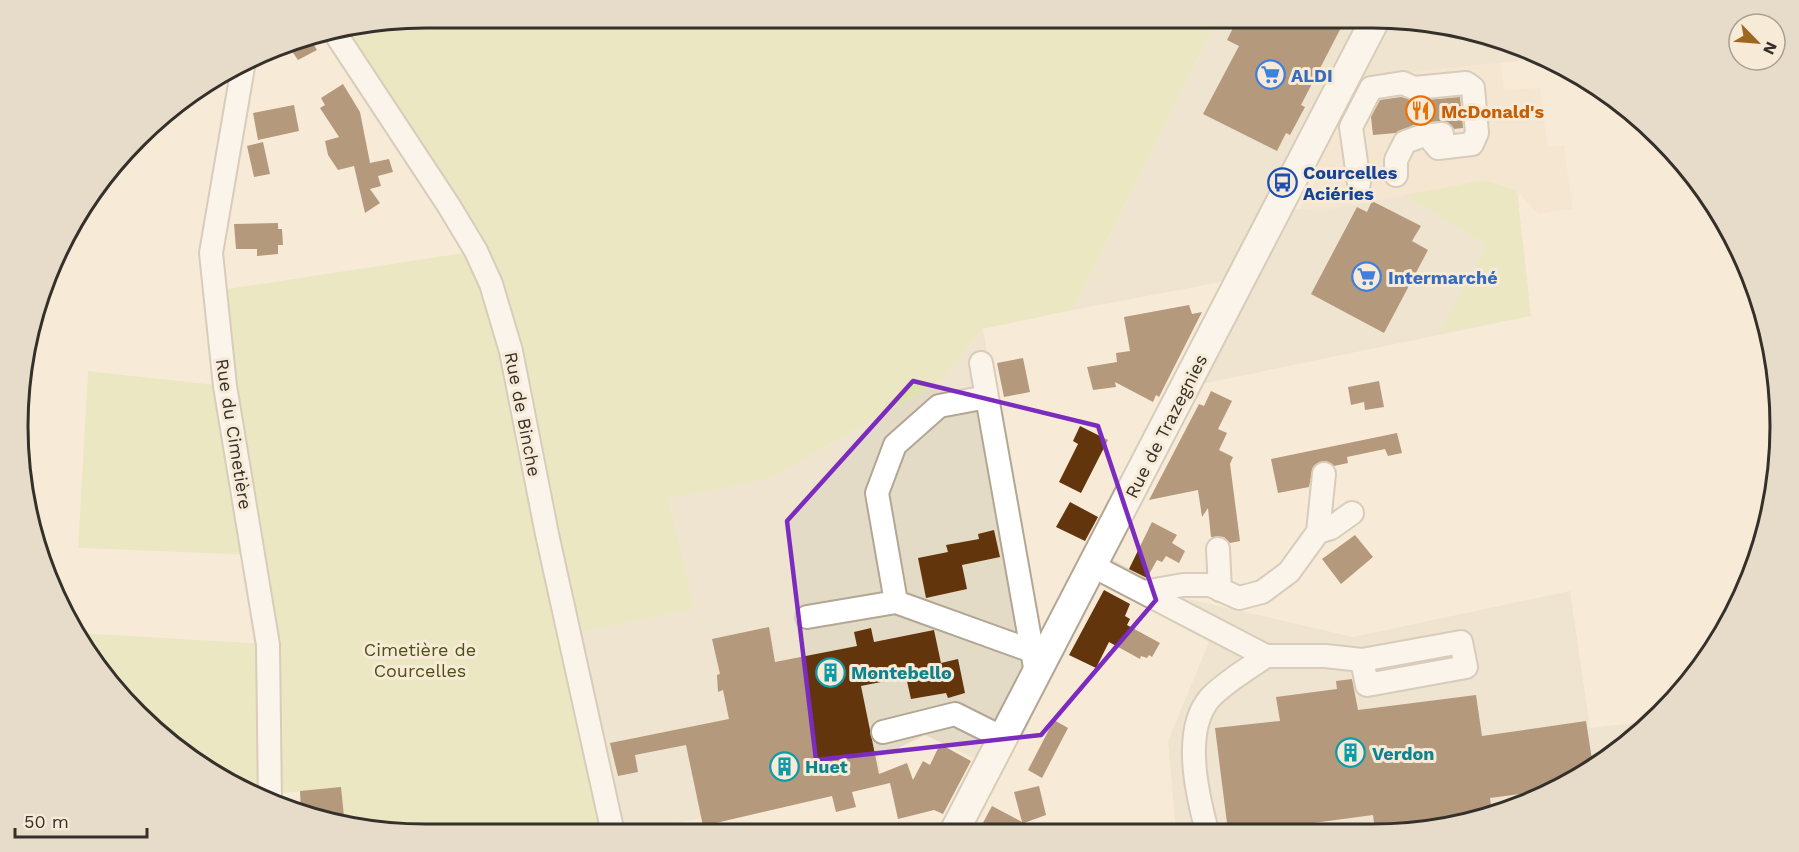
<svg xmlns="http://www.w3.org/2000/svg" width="1799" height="852" font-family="'Work Sans',sans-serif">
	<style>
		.built { fill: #f0e0c6 }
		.industrial { fill: #e4dbc6 }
		.green { fill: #dde3a9 }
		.building { fill: #63350d }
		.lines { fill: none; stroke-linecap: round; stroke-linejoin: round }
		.minor-casing { stroke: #b2a694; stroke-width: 26 }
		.major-casing { stroke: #b2a694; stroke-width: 32 }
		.minor { stroke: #fff; stroke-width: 22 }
		.major { stroke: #fff; stroke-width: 28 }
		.marked { fill: none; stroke: #7b2cbf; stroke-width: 4.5; stroke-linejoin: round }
		.labels { text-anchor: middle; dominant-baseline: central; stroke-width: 6; stroke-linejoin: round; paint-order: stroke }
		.shop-label { font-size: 18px; font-weight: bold; fill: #366cbe; stroke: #f7ebd8; text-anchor: start }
		.food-label { font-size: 18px; font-weight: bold; fill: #c56008; stroke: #f7ebd8; text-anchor: start }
		.transit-label { font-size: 18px; font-weight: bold; fill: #164399; stroke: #f7ebd8; text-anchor: start }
		.street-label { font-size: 18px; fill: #353029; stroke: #f7ebd8 }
		.park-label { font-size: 18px; fill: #4e5115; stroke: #f7ebd8 }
		.culture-label { font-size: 18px; font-weight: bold; fill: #0d838f; stroke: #f7ebd8; text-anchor: start }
		.rim { fill: none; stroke: #353029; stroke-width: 3 }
	</style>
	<rect width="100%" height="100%" fill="#f7ebd8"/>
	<path class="built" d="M1501,63l3,27 36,-2 8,59 16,-2 9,64 -35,5 -21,-23 -32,-11 -142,29 -20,2 -24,-1 18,-32 -9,-8 55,-93z"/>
	<path class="industrial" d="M1218,18h155l80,8 76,23 16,9 -199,21 -64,123 14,7 27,2 162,-31 32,11 14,125 -325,67 -14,-7 50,-98 -169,32z
		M983,329l59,333 -53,103 -64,-30 -47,23 4,23 -254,52h-15l-44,-198 124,-26 -24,-111 103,-20 169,-98z
		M1100,553l84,45 169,39 217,-46 20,137 60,-7 -28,28 -93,54 -102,27 -251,1 -8,-90 41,-99 -122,-65z"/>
	<path class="green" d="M426,18h792l-145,292 -90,19 -42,51 -169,98 -103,21 25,110 -125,26 44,198 -187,1 -80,-8 -6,-38 -69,6 -1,9 -71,-38 -61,-50 -59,-82 189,11 -14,-89 -176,-7 10,-177 137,15 -11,-95 262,-40 -141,-218z
		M1485,180l32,11 14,125 -92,17 48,-88 -82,-50z"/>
	<path class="building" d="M1238,18h108l-45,87 4,2 -15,28 -4,-2 -9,18 -74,-37 36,-68 -12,-6z
		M309,37l8,13 -19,10 -11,-16z
		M343,84l17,28 10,51 19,-4 4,13 -15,4 3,10 -11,3 10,14 -15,10 -11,-47 -16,4 -10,-15 -3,-14 14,-4 -19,-29 5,-3 -4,-7z
		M1401,97l14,4 45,-4 3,31 -9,1 -6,-7 -7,-1 -23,2 -22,10 -23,2 -2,-18 9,-17z
		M294,105l5,26 -41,9 -5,-27z
		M263,142l7,32 -16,3 -7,-31z
		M1372,201l49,25 -9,15 16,9 -44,83 -73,-39 46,-87 10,5z
		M278,223v6h4l1,16h-5v9l-21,2v-7h-21l-2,-25z
		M1189,305l3,9 10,-2 -43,85 -3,-2 -3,7 -38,-20 1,5 -23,3 -6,-23 30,-5 -1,-9 14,-2 -6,-34z
		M1023,358l7,34 -26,5 -7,-34z
		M1379,381l5,26 -19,3 -1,-8 -13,3 -3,-18z
		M1211,391l21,10 -14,28 9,4 -8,17 14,7 -3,7 10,77 -10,2 -6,-6h-13l-3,-29 -6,9 -4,-27 -49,10 50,-96 5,2z
		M1080,426l28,14 -27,53 -22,-11 19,-38 -5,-3z
		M1397,433l5,20 -14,3 -3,-7 -38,8 1,6 -14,3 -8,-5 -7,1 -6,5 -4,20 -31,6 -7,-34z
		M1070,502l28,15 -13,24 -29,-14z
		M1152,522l25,13 -5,8 13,8 -6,12 -13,-7 -4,6 -5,-2 -10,18 -18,-9z
		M994,530l6,27 -38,8 5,24 -41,9 -8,-40 30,-6 -2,-7 33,-6 -1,-5z
		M1355,535l18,22 -32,27 -19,-25z
		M1104,590l26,14 -5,12 5,3 -3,6 33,18 -8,14 -3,-2 -2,3 -6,-2 -1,3 -31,-17 -13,26 -27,-13z
		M769,627l6,35 82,-16 -3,-14 17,-4 3,14 60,-12 7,33 17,-4 7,34 -17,5 -2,-5 -35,6 -5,-22 -45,9 18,88 28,-11 6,17 10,-19 7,4 10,-21 31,17 -28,53 -9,-4 -36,9 -8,-36 -38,9 4,15 -20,5 -4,-16 -129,30 -17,-81 -51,10 3,17 -20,4 -8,-33 119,-24 -6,-29 -5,2 -1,-17 3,-1 -8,-35z
		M1352,679l6,31 118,-15 6,41 104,-15 7,45 -41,24 -62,8 2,15 -65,17 -52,1 -2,-16 -119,16h-26l-13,-103 65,-7 -4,-24 61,-8 -1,-8z
		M1054,720l14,8 -26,50 -14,-8z
		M1039,786l7,29 -22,8 18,9h-64l14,-26 30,16 -8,-30z
		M341,787l4,39 -44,-14 -1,-21z"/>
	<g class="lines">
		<defs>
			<path id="minor" d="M335,33l114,173 27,45 15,33 20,67 36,183 66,299
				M243,67l-32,186 14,133 43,259 2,158
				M1396,175v-15l9,-18 17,-6 20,-2
				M1359,183l-8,-56 20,-39 32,-5 11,5 52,-5 7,5 4,45 -5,11 -34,4 -10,-12
				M981,363l6,34
				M1318,532l13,-4 21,-15
				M1218,549l2,41
				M1093,566l173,90h59l37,4 99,-18 5,25 -99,18 -5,-25
				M1143,592l40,-7h27l29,13 23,-6 27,-20 29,-40 6,-58
				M807,617l89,-15
				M1032,651l-136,-49 -19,-109 18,-48 44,-39 48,-9 49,276
				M883,732l72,-18 48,24
				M1207,831c-10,-37 -25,-101 3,-133 15,-16 38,-29 56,-42"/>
			<path id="major" d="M954,832l422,-814"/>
		</defs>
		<use href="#minor" class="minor-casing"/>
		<use href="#major" class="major-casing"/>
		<use href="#minor" class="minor"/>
		<use href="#major" class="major"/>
	</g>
	<path d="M0 0H1799V852H0ZM913,381l185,45 58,174 -115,135 -225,25 -29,-239z" fill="#f7ebd8" fill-opacity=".55" fill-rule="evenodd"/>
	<path class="marked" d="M913,381l185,45 58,174 -115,135 -225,25 -29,-239z"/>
	<defs>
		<symbol id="supermarket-ring" viewBox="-11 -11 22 22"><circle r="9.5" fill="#f7ebd8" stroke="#3f7fe0" stroke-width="1.5"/><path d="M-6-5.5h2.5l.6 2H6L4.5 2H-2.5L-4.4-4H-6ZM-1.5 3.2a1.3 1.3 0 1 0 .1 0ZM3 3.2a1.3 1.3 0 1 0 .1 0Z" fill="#3f7fe0"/></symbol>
		<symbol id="restaurant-ring" viewBox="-11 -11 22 22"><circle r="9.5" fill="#f7ebd8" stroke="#e8710a" stroke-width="1.5"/><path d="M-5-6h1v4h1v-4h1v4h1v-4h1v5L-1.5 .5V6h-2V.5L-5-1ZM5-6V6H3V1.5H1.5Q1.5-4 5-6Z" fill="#e8710a"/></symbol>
		<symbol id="bus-ring" viewBox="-11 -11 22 22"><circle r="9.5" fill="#f7ebd8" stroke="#1a4fb4" stroke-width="1.5"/><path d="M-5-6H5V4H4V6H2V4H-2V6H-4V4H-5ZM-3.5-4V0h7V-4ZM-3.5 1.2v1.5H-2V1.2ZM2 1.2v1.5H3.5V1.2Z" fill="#1a4fb4"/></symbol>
		<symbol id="building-ring" viewBox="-11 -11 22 22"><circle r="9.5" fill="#f7ebd8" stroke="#0f9aa8" stroke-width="1.5"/><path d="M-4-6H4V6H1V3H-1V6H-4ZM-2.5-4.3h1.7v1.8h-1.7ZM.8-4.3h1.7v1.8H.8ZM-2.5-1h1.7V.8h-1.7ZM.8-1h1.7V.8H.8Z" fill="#0f9aa8"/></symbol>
	</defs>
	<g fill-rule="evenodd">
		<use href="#supermarket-ring" x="1254" y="58" width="33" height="33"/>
		<use href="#restaurant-ring" x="1404" y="94" width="33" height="33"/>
		<use href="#bus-ring" x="1266" y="166" width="33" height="33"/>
		<use href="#supermarket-ring" x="1350" y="260" width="33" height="33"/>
		<use href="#building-ring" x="814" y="656" width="33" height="33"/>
		<use href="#building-ring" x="1334" y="736" width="33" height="33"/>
		<use href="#building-ring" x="768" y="750" width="33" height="33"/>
	</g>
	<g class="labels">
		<g class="shop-label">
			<text x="1291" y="75">ALDI</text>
			<text x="1388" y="277">Intermarché</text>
		</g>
		<g class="food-label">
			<text x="1441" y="111">McDonald's</text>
		</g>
		<g class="transit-label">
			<text x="1303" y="172">Courcelles<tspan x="1303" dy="21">Aciéries</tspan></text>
		</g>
		<g class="street-label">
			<text transform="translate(523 414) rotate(79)">Rue de Binche</text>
			<text transform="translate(1166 426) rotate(-63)">Rue de Trazegnies</text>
			<text transform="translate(234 434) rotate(81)">Rue du Cimetière</text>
		</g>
		<g class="park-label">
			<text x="420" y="649">Cimetière de<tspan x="420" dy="21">Courcelles</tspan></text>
		</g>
		<g class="culture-label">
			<text x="851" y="672">Montebello</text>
			<text x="1372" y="753">Verdon</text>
			<text x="805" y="766">Huet</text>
		</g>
	</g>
	<path d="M0 0H1799V852H0ZM426 28H1372A398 398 0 0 1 1770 426V426A398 398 0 0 1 1372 824H426A398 398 0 0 1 28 426V426A398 398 0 0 1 426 28Z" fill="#e7dcca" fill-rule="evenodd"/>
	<path class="rim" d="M426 28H1372A398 398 0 0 1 1770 426V426A398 398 0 0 1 1372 824H426A398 398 0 0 1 28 426V426A398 398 0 0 1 426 28Z"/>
	<g transform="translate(1757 42) rotate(115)"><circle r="28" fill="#f7ebd8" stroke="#a9a092" stroke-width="1.5"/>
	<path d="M0-4.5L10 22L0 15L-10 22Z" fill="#9d6720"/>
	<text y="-9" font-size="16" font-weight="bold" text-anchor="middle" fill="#353029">N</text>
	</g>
	<path d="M15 828v9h132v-9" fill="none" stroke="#353029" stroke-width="3"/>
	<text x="24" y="828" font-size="18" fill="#353029" stroke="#f7ebd8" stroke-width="4.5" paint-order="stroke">50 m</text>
</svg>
